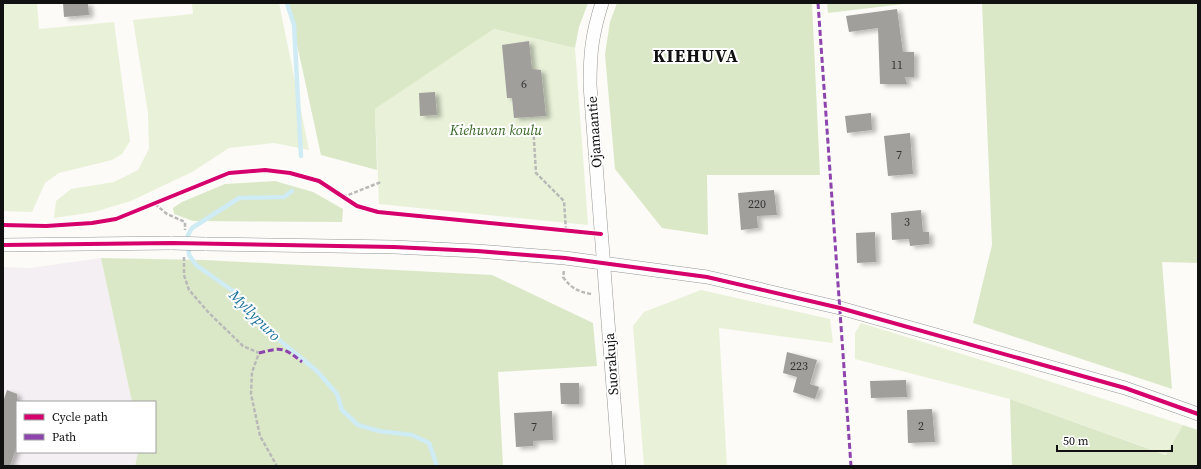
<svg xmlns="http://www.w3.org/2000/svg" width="1201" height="469" font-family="'Source Serif 4',serif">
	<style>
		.industrial { fill: #f4eff2 }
		.green { fill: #e9f1d9 }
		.forest { fill: #dae8c7 }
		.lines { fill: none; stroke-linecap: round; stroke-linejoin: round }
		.stream { stroke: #cfebf4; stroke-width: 4.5 }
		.building { fill: #a09f9c; filter: url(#shadow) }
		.street-casing { stroke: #979695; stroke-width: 14 }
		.path { stroke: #b9b9b8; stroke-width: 2.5; stroke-dasharray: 4 2; stroke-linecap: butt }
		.street { stroke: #fffefe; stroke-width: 13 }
		.street-bridge-casing { stroke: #979695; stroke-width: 14; stroke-linecap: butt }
		.street-bridge { stroke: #fffefe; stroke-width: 13 }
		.quiet { stroke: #8e44ad; stroke-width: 3; stroke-dasharray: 6 3; stroke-linecap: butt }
		.cycleway-casing { stroke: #fff; stroke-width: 6 }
		.cycleway { stroke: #d6006c; stroke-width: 4 }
		.labels { text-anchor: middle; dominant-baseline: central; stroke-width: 4; stroke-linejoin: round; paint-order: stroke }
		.number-label { font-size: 12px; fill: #353434 }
		.park-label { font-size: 14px; font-style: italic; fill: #386624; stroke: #fff }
		.street-label { font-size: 14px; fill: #111; stroke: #fff }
		.water-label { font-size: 15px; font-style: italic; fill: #20739d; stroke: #fff }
		.district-label { font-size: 18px; font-weight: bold; letter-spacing: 1px; fill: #111; stroke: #fff }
	</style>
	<defs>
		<filter id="shadow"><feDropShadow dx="4.5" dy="2.5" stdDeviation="2" flood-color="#0004"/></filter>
	</defs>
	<rect width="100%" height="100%" fill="#fcfbf7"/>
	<path class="industrial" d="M101,258l31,144h-115v50h121l-3,14h-132v-199l27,1z"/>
	<path class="green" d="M3,3h34l2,26 75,-7 16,119 -8,13 -10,6 -53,13 -14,10 -13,29 -29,-1z
		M192,3h87l30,147 -35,-7 -45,5 -37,24 -61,29 -37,11 -40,6 2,-17 15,-12 43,-7 24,-12 11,-21 -1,-36 -15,-93 60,-6z
		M494,29l81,19 13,177 -209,-21 -4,-95z
		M701,290l129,29 3,24 -114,-15 8,138h-83l-11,-140 11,-14z
		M861,323l166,51 156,51 -16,30 -157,-56 -155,-40v-26z"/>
	<path class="forest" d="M288,3h300l-9,24 -4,21 -81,-19 -119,80 2,61 -56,-15z
		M617,3h195l8,172h-113l1,60 -46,-7 -47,-59 -10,-115 5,-32z
		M827,3h85l-84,10z
		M982,3h216v260l-36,-1 10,127 -199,-66 19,-78z
		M275,181l38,11 30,17 -1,13 -149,-1 -19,-7 -1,-6 9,-6 43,-18z
		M101,258l104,2 287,15 101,48 4,43 -99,6 5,94h-368l3,-14h17v-50h-23z
		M1010,399l156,56 17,-30 15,5v36h-186z"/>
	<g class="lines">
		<path class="stream" d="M287,3l7,22 7,131
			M292,191l-8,6 -45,1 -47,30 -4,7 1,20 7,10 40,28 26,33 55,45 20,23 5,16 16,15 21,6 33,4 17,8 8,23"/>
	</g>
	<path class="building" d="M63,3h25l1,12 -25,2z
		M897,9l6,43h11v25h-9l2,7h-27l-2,-56 -29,4 -3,-16z
		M529,41l3,28 9,1 5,46 -32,2 -2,-20h-5l-5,-53z
		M435,92l2,23 -17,1 -1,-23z
		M871,113l1,17 -25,3 -2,-17z
		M910,133l3,41 -25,2 -4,-40z
		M774,190l3,25 -20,1 1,12 -17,2 -3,-37z
		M921,210l2,22h6v12l-19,2 -1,-7 -17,1 -1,-27z
		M875,232l1,30 -19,1 -1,-30z
		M787,352l30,8 -7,24 9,3 -4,12 -22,-7 4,-15 -14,-4z
		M906,380l1,17 -36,1 -1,-17z
		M560,383h19v21h-18z
		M7,390l10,4v51l-7,21h-7v-64z
		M932,409l3,33 -27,1 -1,-33z
		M552,411l1,29 -20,1v5l-17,1 -2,-34z"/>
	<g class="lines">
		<defs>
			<path id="street" d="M602,3c-10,31 -12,50 -12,82l29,381
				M205,244l189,3 83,4 88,7 142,19 133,31 285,80 73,26
				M3,245l169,-2"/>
		</defs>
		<use href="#street" class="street-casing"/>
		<path class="path" d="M533,124l3,49 28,28 2,30
			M343,197l38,-15
			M155,204l12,10 18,8v8
			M184,257v18l5,15 20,23 34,33 16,7 -7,19 -1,22 9,42 17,30
			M564,271l-1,6c8,11 15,15 29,17"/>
		<use href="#street" class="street"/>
		<defs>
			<path id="street-bridge" d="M172,243l33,1"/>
		</defs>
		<use href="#street-bridge" class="street-bridge-casing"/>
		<use href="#street-bridge" class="street-bridge"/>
		<path class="quiet" d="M818,3l33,463
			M259,353c24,-6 24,-6 43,9"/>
		<defs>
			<path id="cycleway" d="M3,225l43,1 46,-3 24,-4 113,-46 36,-3 25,3 29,8 38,25 21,6 223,22
				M3,245l169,-2 222,4 83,4 88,7 142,19 133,31 285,80 73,26"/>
		</defs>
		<use href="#cycleway" class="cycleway-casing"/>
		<use href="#cycleway" class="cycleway"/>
	</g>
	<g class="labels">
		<g class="number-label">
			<text x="897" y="65">11</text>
			<text x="524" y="84">6</text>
			<text x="899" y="155">7</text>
			<text x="757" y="204">220</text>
			<text x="907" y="222">3</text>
			<text x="799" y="366">223</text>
			<text x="921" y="426">2</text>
			<text x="534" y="427">7</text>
		</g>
		<g class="park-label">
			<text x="496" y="130">Kiehuvan koulu</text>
		</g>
		<g class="street-label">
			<text transform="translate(594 132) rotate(-94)">Ojamaantie</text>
			<text transform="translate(611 364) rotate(-94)">Suorakuja</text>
		</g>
		<g class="water-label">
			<text transform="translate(255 315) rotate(45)">Myllypuro</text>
		</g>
		<g class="district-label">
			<text x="696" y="55">KIEHUVA</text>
		</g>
	</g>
	<rect width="1201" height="469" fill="none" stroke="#111111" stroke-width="8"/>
	<rect x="16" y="401" width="140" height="52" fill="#ffffff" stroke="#a0a0a0"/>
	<rect x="24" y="414" width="20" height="6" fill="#d6006c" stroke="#a0a0a0"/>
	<text x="52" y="421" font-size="12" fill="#111111">Cycle path</text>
	<rect x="24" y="434" width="20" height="6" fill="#8e44ad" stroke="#a0a0a0"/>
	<text x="52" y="441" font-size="12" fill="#111111">Path</text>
	<path d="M1057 445v6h115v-6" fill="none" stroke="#111111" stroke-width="2"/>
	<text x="1063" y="445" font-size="12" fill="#111111" stroke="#ffffff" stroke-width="3" paint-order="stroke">50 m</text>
</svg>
